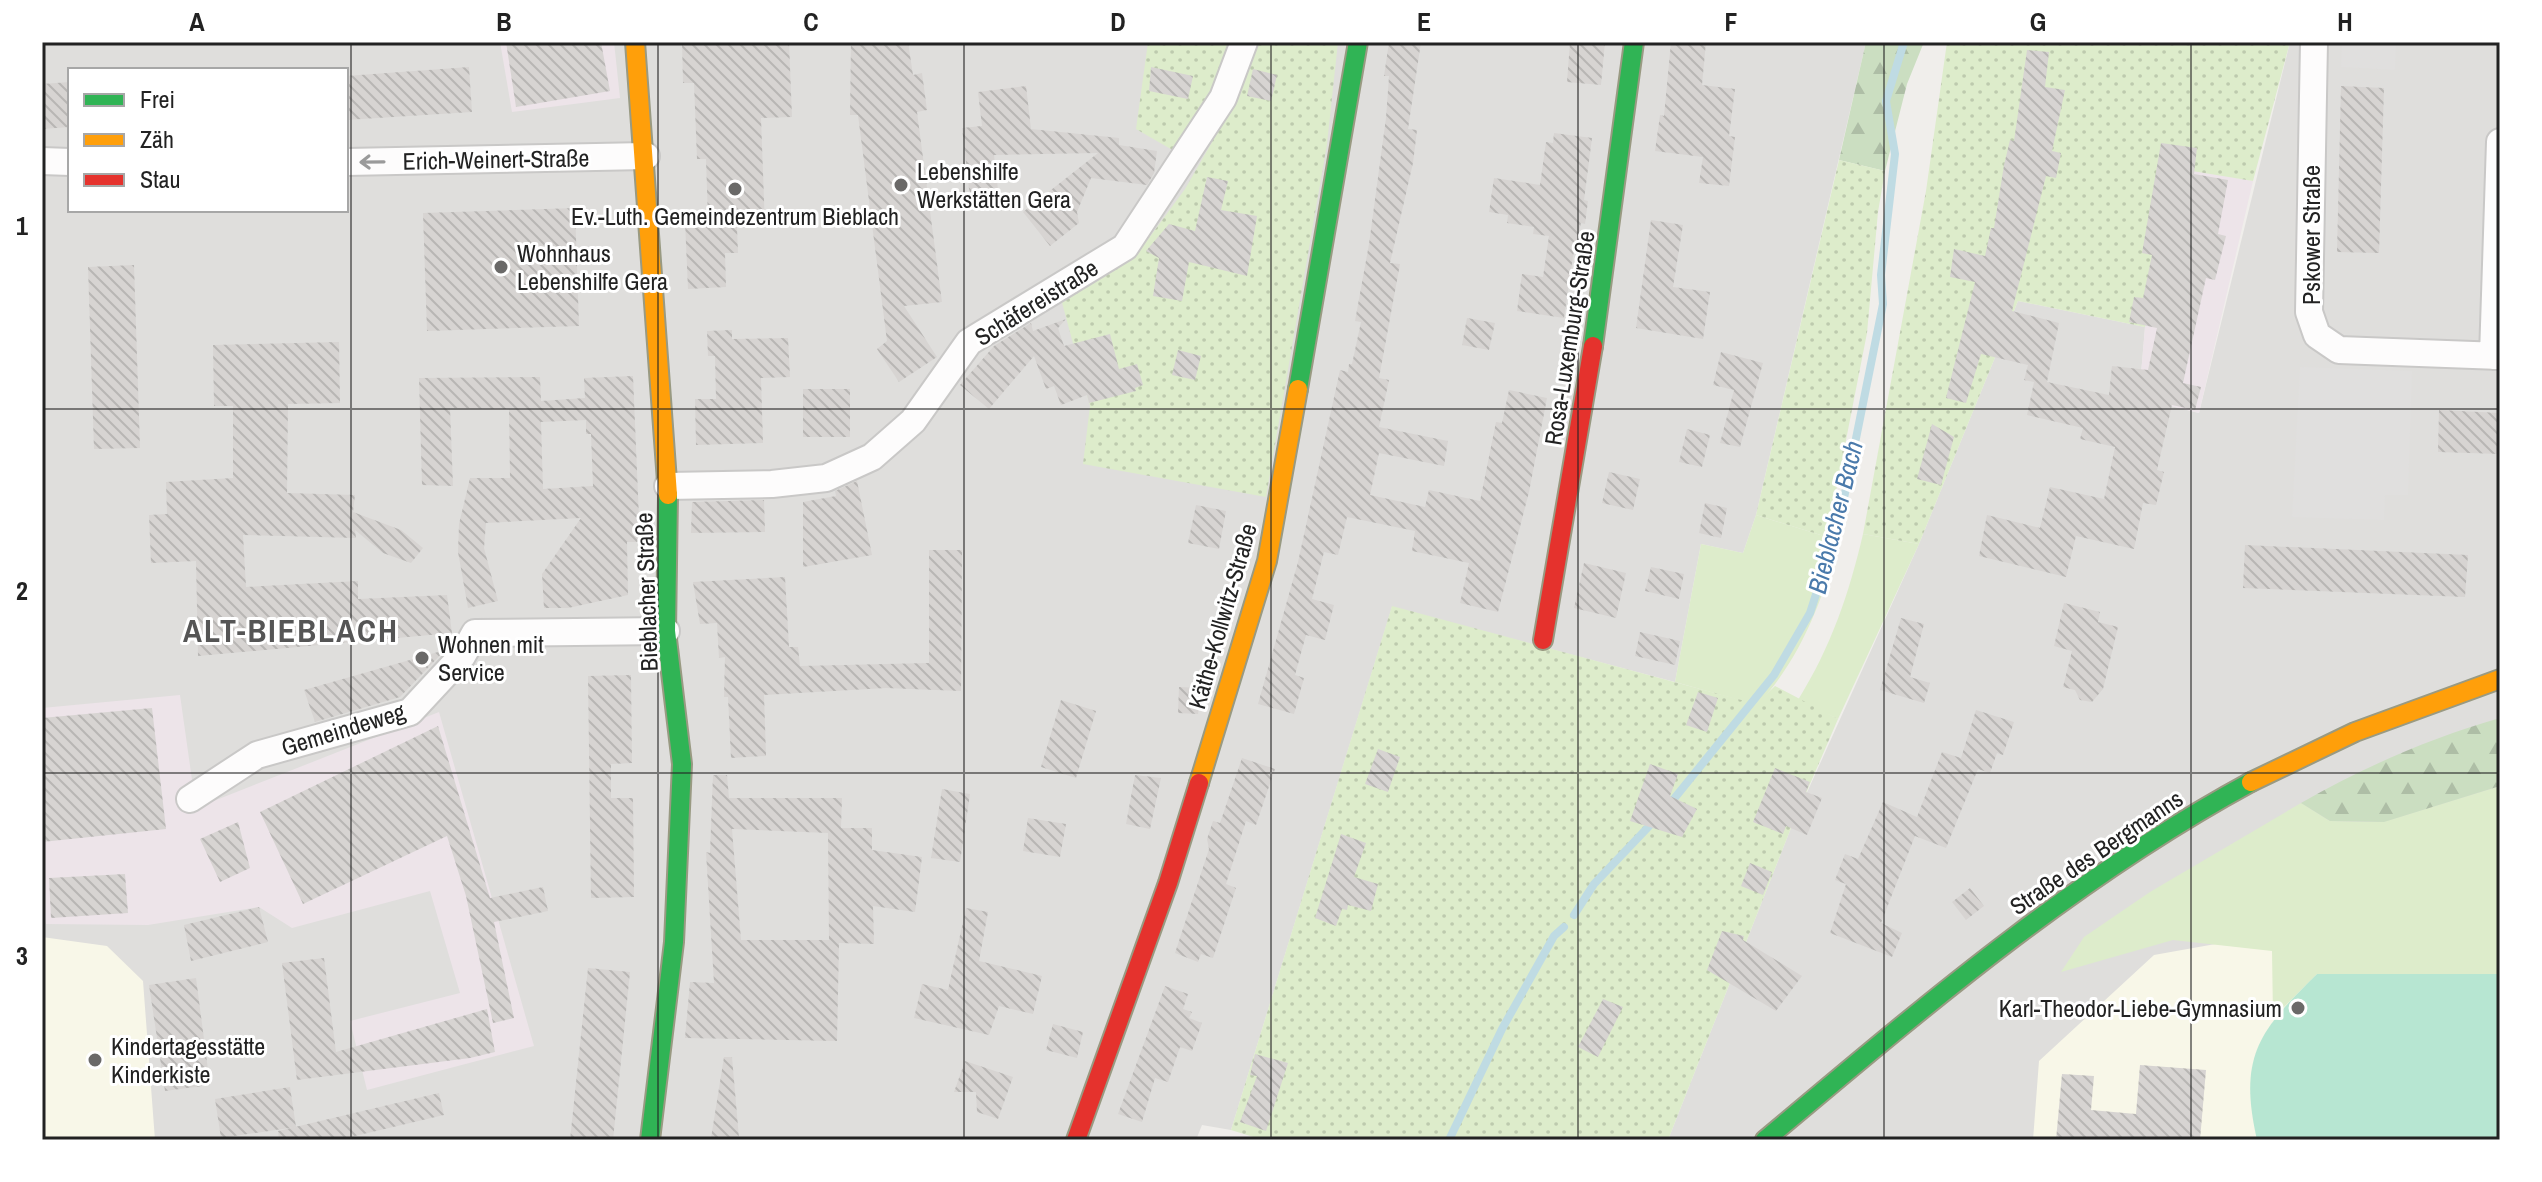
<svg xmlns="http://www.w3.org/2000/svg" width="2542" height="1182" font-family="'Archivo Narrow',sans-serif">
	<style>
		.residential { fill: #dfdedc; fill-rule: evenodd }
		.industrial { fill: #ede4e9 }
		.education { fill: #f8f7e8 }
		.grass { fill: #ddeccb }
		.forest { fill: url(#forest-firs) }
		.garden { fill: url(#garden-dots) }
		.pitch { fill: #b7e6d2 }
		.parking { fill: #e0dfde }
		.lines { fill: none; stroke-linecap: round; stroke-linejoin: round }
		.stream { stroke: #bfdbe3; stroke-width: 8 }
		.building { fill: url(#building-back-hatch); fill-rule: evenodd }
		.street-casing { stroke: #c9c8c7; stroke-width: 30 }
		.fast-casing { stroke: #999a82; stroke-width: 22 }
		.slow-casing { stroke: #999a82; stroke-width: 22 }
		.jam-casing { stroke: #999a82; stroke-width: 22 }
		.street { stroke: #fdfcfc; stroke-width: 26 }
		.fast { stroke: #30b455; stroke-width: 18 }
		.slow { stroke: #ff9f0a; stroke-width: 18 }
		.jam { stroke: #e5322d; stroke-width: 18 }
		.oneway { stroke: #9a9a9a }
		.grid { fill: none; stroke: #222; stroke-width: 2; stroke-opacity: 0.55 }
		.poi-dot { fill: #6a6968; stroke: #fff; stroke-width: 3 }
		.labels { text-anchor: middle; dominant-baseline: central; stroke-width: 6; stroke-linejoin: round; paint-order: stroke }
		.street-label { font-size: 24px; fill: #222; stroke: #fff }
		.poi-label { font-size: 24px; fill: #222; stroke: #fff; text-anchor: start }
		.water-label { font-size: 26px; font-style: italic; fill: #4a7aab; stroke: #fff }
		.district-label { font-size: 32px; font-weight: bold; letter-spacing: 2px; fill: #555; stroke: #fff }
		.neatline { fill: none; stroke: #222; stroke-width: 3 }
		.grid-label { font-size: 26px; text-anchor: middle; font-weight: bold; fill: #222 }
	</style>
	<defs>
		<pattern id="forest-firs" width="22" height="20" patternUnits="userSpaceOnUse" patternTransform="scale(2)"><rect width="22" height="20" fill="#cbdec1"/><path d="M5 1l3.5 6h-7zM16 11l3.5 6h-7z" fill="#aebea6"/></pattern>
		<pattern id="garden-dots" width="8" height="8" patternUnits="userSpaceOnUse" patternTransform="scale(2)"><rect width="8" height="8" fill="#ddeccb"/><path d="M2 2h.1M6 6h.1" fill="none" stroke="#bdcaae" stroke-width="1.8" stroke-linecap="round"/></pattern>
		<pattern id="building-back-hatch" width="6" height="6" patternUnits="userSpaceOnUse" patternTransform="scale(2)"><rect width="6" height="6" fill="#d7d4d2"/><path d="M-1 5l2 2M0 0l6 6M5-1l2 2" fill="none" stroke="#b8b6b4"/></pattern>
	</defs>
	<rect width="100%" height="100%" fill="#f0eeeb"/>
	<path class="residential" d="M42,42h1824l-110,473 -13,38 -42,-9 -26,138 -283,-75 -161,523 -29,-5 -6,15h-1154zM70,70h276v140h-276z
		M2290,42h210v1098h-832l123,-312 128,-284 99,-243 127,26 -6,71 60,15z"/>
	<path class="industrial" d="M500,42h114l6,56 -108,14z
		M2180,168l73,13 -54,232 -60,-15 6,-71z
		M180,695l16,113 243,-96 95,334 -167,44 -17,-69 110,-28 -30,-102 -138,37 -33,-21 -111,18 -102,-1 -4,-22v-194z"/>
	<path class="education" d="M2500,893v247h-467l6,-79 115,-106z
		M42,937l65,9 36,35 12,159h-113z"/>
	<path class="grass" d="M1756,515l84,26c-19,60 -38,117 -83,164l-82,-23 26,-138 42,9z
		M1863,534l56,10 -81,175 -40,-19c33,-53 51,-106 65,-166z
		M2500,786v188h-183l-44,44 -1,-67 -99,-11 -112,32 23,-35 66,-45 151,-89 29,18 53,1z"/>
	<path class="forest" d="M1866,42h58l-17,42 -22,87 -46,-11z
		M2500,718v68l-116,36 -54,-1 -29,-18c63,-36 129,-65 199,-85z"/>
	<path class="garden" d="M1148,42h85l-18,50 -39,60 -40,-23z
		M1258,42h80l-11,102 -61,353 -183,-33 7,-58 -29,-107 74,-42 50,-68 38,-66z
		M1947,42h343l-37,139 -73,-12 -35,158 -127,-26 -99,243 -56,-10 63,-343z
		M1839,160l46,11 -7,41 -11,121 -40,204 -71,-22z
		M1392,606l364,98 19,-18 63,33 -47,109 -123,312h-405l-32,-10z"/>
	<path class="pitch" d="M2317,974h183v166h-243c-19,-84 2,-109 60,-166z"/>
	<path class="parking" d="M2342,42h54l-1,28 -54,-3z
		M2300,367l112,4 -4,124h-23l-1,25 -92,-3z"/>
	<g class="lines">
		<path class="stream" d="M1669,805l105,-130 36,-62 29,-90 44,-219 -2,-29 14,-121 -9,-53 18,-59
			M1574,915l20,-31 60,-63
			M1449,1140l53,-111 52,-93 10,-9"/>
	</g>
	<path class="building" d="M506,42h95l9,49 -94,16z
		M682,42h107l3,75 -31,1 4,109 -28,1 1,25h-13l1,34 -38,2 -3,-68 23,-1 -2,-61h-9l-3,-76h-11z
		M851,42h57l5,33 9,-2 5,37 -10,2 25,190 -38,4 33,51 -38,25 -22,-33 10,-8 -29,-226h-8z
		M1389,42h32l-13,87 9,1 -4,33 -23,100 10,1 -21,114 10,2 -10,47 69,14 -4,25 -65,-13 -9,42 55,12 4,-17 51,11 16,-79 6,1 7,-33 38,8 -18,94 -31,120 -38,-9 9,-40 -57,-12 3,-20 -68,-14 -9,38 -14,-3 -12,47 22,6 -9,35 -19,-5 -11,40 9,3 -10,36 -36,-10 40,-142 42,-192 8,2 1,-8h3l9,-42 -6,-1 14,-77 17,-126 3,-42h-5z
		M1570,42h35l-4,43 -34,-3z
		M1671,42h35l-4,43 33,4 -6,47 6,1 -6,49 -30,-3 4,-26 -48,-6 5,-36 4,1z
		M2027,50l22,2 -4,35 20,3 -13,61 9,2 -5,25 -10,-2 -34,135 47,12 -12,59 62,13 3,-29 36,4 9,-42 -28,-6 5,-25 9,1 9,-43 -10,-2 19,-110 36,5 -3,26 34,6 -10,54 8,2 -11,44 -9,-2 -23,105 18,4 -6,23 -23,-5 -15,65 7,2 -8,33 -13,-2 -9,46 -58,-13 -10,41 -87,-21 8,-41 53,13 10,-41 54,12 11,-52 -35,-8 3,-11 -56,-13 7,-33 -10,-2 4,-15 -47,-11 -15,49 -20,-5 29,-116 -25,-5 4,-28 31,7 6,-28h3l10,-63 6,-25 4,1z
		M469,67l3,45 -126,8v-44z
		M1151,67l42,9 -5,23 -39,-8z
		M1253,69l24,6 -6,26 -24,-5z
		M70,82v45l-28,2v-45z
		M1026,86l5,43 88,9v7l38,6 -3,22 -7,12 -56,-7 -14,34 2,11 -29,23 -27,-34 75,-59 -104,2 5,44 -26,3 -4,-13 -7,-61 20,-2 -4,-34z
		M2341,86l43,2 -5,165 -42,-1z
		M1554,133l38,5 -8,62 4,1 -3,23 -4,-1 -8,33 -9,62 -47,-7 5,-37 21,3 6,-41 -16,-2 1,-7 -27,-4 1,-8 -19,-3 5,-34 46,7 6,-43 7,1z
		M1207,177l21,4 -7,29 36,6 -10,60 -58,-14 -7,39 -29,-5 6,-38 -13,-7 23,-27 26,7z
		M575,208l4,118 -152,5 -4,-118z
		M1651,220l32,5 -10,62 37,5 -7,47 -67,-11z
		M134,265l6,183 -46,1 -6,-182z
		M1467,318l28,5 -6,27 -27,-5z
		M1066,319l-8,9 6,18 46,-12 9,35 18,-5 6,21 -8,3 1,3 -47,12 -2,-8 -26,10 -7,-19 -8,3 -12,-33 -45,53 -29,-24 34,-39 37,-23 2,8z
		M732,330v9l56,-1 2,39 -29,1 2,65 -67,2 -1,-46h21l-1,-43h-7l-1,-25z
		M339,342l1,61 -52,1 -1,89 68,2 -2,17 48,18 22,18 -12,15 -28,-10 -28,-23 1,8 -113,-3 3,52 112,-6v18l89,-4 5,38 -254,23 -2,-95 -45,2 -2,-48 18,-1 -1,-32 67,-4v-72h-19l-1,-61z
		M1178,350l23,6 -6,24 -23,-5z
		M1721,352l42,11 -23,84 -20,-4 14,-53 -21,-5z
		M633,376l7,166h-13l1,53 -60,13h-24l-2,-34 39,-56 -95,5 -2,25 14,53 -30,7 -10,-56 1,-28 11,-46h40l-1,-69 -59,-1 3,78 -31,-1 -3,-107 121,-1 1,24 44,-3 -1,-20zM586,420v14h5l2,52 -50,3 -2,-67z
		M803,389h47v48h-47z
		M2439,410l61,3v41l-62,-2z
		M1932,424l22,13 -13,48 -24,-6z
		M1687,429l23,6 -8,32 -23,-5z
		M1609,472l31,7 -7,31 -31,-7z
		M857,481l15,74 -69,12v-65l33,-6 -1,-5z
		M764,500l1,32 -74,1 1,-31z
		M1705,503l22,5 -6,30 -22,-5z
		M1196,505l30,6 -7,38 -31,-6z
		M2245,545l223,10 -3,42 -222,-9z
		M929,550h33l-1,141 -75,-3 -122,7 2,61 -35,2 -3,-61h-4l1,-40 -6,1 -2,-35 -17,1 -7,-42 92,-5 4,70h9l2,19 129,-3z
		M1584,563l42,10 -10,45 -42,-10z
		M1651,567l33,7 -5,25 -34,-8z
		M2064,603l36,9 -2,10 20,5 -15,62 -11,13 -12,-2 -5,-10 -12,-3 9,-36 -18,-5z
		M1901,618l23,6 -14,53 20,6 -6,20 -44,-13z
		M1640,632l40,9 -5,24 -40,-9z
		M445,650l-45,47 -85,25 -11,-32z
		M631,675l1,88 -21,1v34h22l1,99 -43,1 -3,-222z
		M1179,687l23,1 -4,26 -20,-1z
		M1698,692l20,6 -11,34 -21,-7z
		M1061,700l35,11 -20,67 -35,-11z
		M152,708l14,121 -124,13v-124z
		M1976,710l38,12 -11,33 -6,-2 -7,20 -12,-4 -32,79 -31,-12 -34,87 21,10 -10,24 -62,-24 16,-49 -11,-4 10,-26 13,5 25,-57 34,15 25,-65 19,6z
		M438,726l52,172 53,-11 5,24 -54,11 20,96 -21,5 -27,-127 -19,-60 -144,68 -43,-92z
		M1378,749l22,8 -12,35 -23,-8z
		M1242,758l33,11 -19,56 -10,-4 -20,63 10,4 -23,70 -12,-4 -3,8 -23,-9 34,-104 -2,-10 6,-18 7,2z
		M1650,764l28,10 -8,22 27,13 -15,28 -52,-16z
		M1775,768l35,14 -4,10 16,6 -15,37 -21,-9 -3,8 -30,-12z
		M713,775h14l2,23h113l-1,30h31v22l50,7 -7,55 -42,-6 1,38 -35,-1 -2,98 -152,-3 5,-56 24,1 -8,-131 4,1zM732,829l96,4 1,107h-88z
		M1135,775l26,3 -11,51 -24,-5z
		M942,789l28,5 -10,68 -29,-4z
		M1028,818l38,6 -6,33 -37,-6z
		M238,822l12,46 -30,14 -20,-43z
		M1341,834l25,9 -12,34 24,7 -7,27 -23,-6 -1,5 -5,-1 -6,17 -21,-8z
		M1750,863l22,9 -9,23 -22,-9z
		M125,874l3,39 -77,5 -2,-40z
		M1970,888l14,18 -18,14 -14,-18z
		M259,907l9,35 -77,19 -7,-36z
		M966,908l22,4 -9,49 63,15 -9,38 -34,-8 -10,29 -75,-17 8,-34 26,6z
		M1722,931l22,5 -1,4 59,36 -26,35 -69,-41z
		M324,958l12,94 151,-43 8,43 -25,6 -173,22 -15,-117z
		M588,968l42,4 -17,168h-43z
		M196,978l14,107 -45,6 -16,-106z
		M1165,986l23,8 -5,15 9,3 -3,6 13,5 -10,28 -12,-4 -12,35 -13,-4 -13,44 -24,-8z
		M1603,999l20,8 -25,50 -20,-10z
		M1053,1024l30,8 -6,26 -31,-8z
		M1255,1054l33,9 -22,68 -26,-9 17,-46 -7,-1z
		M724,1057h8l7,81h-28z
		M965,1061l48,16 -15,42 -21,-7 -1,-20h-22z
		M2140,1065l66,5 -6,70h-144l6,-66 32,2 -3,34 45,4z
		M290,1087l6,40 -75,11 -6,-39z
		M439,1093l5,22 -106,25h-59l-1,-9z"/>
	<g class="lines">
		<defs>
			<path id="street" d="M2314,42l-5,270 8,23 22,15 161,6
				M42,161l28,1
				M346,162l300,-6
				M2493,356l7,-214
				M668,486l104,-2 54,-6 46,-21 41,-36 56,-79 156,-95 98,-149 21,-56
				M190,799l67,-44 153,-43 52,-56 13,-23 191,-2"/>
			<path id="fast" d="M1593,346l41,-304
				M1298,389l60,-347
				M650,1140l24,-198 8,-178 -16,-133 2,-136
				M1765,1140c155,-130 307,-261 486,-358"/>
			<path id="slow" d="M635,42l33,453
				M2251,782l104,-50 145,-53
				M1199,783l68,-222 31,-172"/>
			<path id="jam" d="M1543,640l50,-294
				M1076,1140l92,-257 31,-100"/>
		</defs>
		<use href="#street" class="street-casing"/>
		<use href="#fast" class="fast-casing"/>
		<use href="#slow" class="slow-casing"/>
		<use href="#jam" class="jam-casing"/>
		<use href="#street" class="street"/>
		<use href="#fast" class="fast"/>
		<use href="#slow" class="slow"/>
		<use href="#jam" class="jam"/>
	</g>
	<defs><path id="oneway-shaft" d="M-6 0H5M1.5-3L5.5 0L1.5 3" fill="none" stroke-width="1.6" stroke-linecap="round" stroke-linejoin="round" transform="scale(2)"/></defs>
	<use class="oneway" href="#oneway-shaft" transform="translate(372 162) rotate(179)"/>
	<path class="grid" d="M351,42v1098M658,42v1098M964,42v1098M1271,42v1098M1578,42v1098M1884,42v1098M2191,42v1098M42,409h2458M42,773h2458"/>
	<g class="poi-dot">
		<circle cx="901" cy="185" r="8"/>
		<circle cx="735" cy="189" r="8"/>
		<circle cx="501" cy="267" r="8"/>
		<circle cx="422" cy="658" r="8"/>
		<circle cx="2298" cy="1008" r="8"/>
		<circle cx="95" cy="1060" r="8"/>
	</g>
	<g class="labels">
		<g class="street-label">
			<text transform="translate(496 159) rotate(-1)">Erich-Weinert-Straße</text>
			<text transform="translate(2311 235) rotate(-90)">Pskower Straße</text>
			<text transform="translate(1036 302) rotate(-32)">Schäfereistraße</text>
			<text transform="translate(1569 338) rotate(-81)">Rosa-Luxemburg-Straße</text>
			<text transform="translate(646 592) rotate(-92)">Bieblacher Straße</text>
			<text transform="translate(1222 616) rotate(-74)">Käthe-Kollwitz-Straße</text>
			<text transform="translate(343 729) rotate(-17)">Gemeindeweg</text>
			<text transform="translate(2096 852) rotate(-34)">Straße des Bergmanns</text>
		</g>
		<g class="poi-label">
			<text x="917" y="171">Lebenshilfe<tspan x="917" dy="28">Werkstätten Gera</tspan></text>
			<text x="735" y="216" text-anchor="middle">Ev.-Luth. Gemeindezentrum Bieblach</text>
			<text x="517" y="253">Wohnhaus<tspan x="517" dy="28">Lebenshilfe Gera</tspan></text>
			<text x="438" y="644">Wohnen mit<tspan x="438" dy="28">Service</tspan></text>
			<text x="2282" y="1008" text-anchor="end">Karl-Theodor-Liebe-Gymnasium</text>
			<text x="111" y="1046">Kindertagesstätte<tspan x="111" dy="28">Kinderkiste</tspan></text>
		</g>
		<g class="water-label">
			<text transform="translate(1835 517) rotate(-76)">Bieblacher Bach</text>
		</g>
		<g class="district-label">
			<text x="291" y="630">ALT-BIEBLACH</text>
		</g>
	</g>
	<rect width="2542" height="1182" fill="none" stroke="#ffffff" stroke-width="88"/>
	<rect x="68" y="68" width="280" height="144" fill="#ffffff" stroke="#a7a7a7" stroke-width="2"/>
	<rect x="84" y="94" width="40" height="12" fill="#30b455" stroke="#a7a7a7" stroke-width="2"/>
	<text x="140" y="108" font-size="24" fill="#222222">Frei</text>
	<rect x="84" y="134" width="40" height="12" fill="#ff9f0a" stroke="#a7a7a7" stroke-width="2"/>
	<text x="140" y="148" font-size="24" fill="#222222">Zäh</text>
	<rect x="84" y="174" width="40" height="12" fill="#e5322d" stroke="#a7a7a7" stroke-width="2"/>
	<text x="140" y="188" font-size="24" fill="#222222">Stau</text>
	<rect x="44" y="44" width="2454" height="1094" class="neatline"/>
	<g class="grid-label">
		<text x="197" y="31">A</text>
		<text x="504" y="31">B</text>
		<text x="811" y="31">C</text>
		<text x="1118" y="31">D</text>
		<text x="1424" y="31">E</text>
		<text x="1731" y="31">F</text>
		<text x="2038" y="31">G</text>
		<text x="2345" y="31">H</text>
		<text x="22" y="235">1</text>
		<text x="22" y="600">2</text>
		<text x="22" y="965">3</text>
	</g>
</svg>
